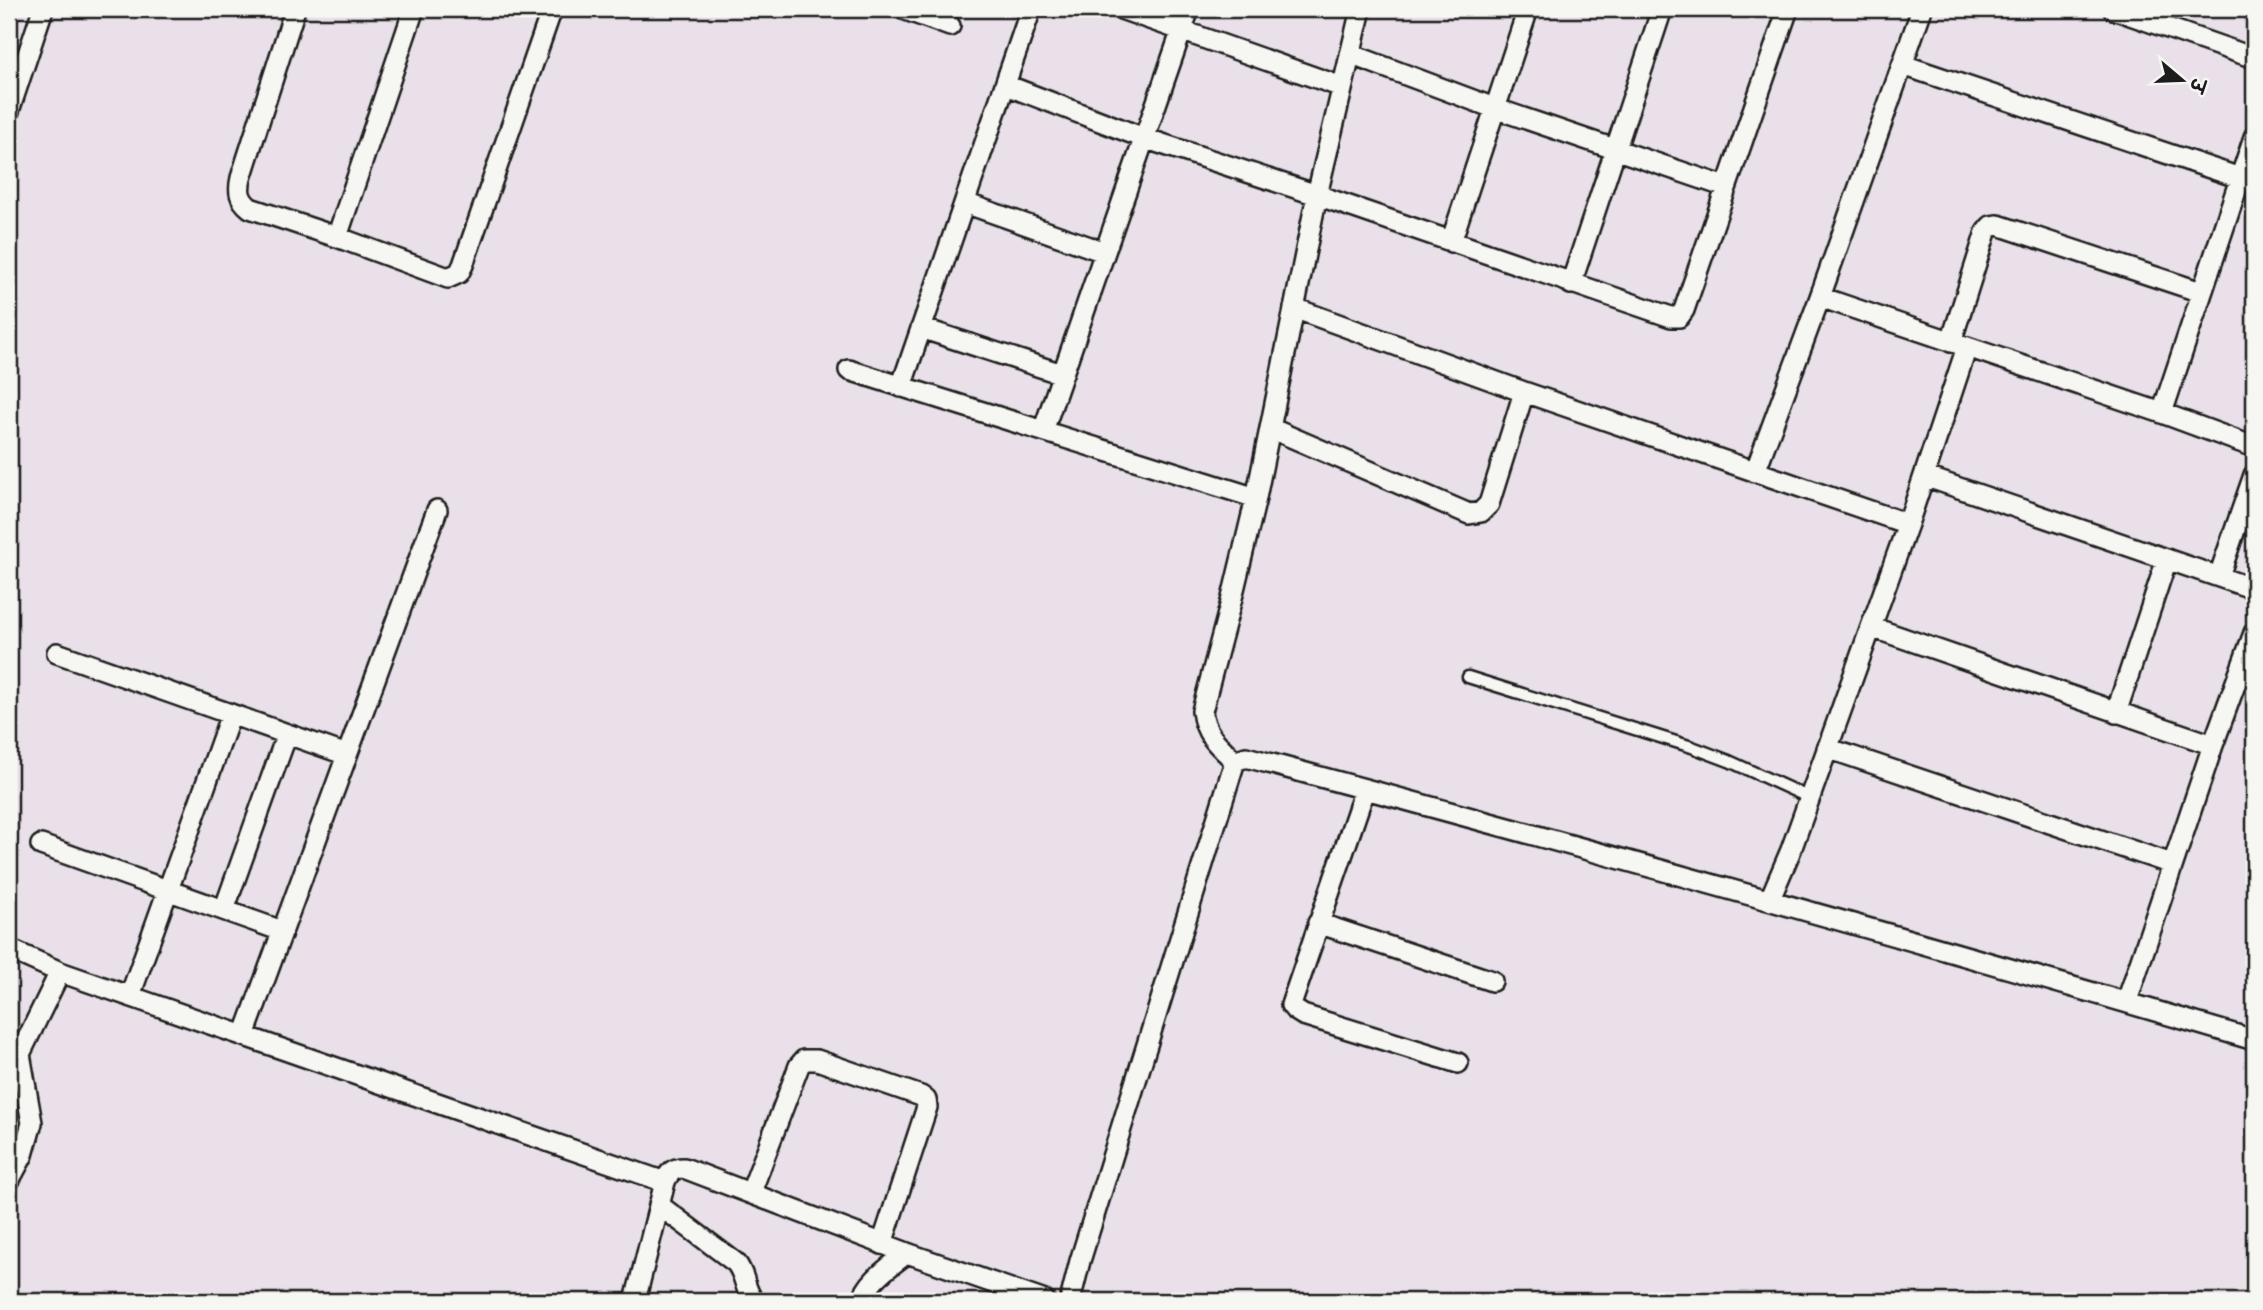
<svg xmlns="http://www.w3.org/2000/svg" width="2263" height="1310" font-family="Sriracha,'Playpen Sans Deva',sans-serif">
	<style>
		.lines { fill: none; stroke-linecap: round; stroke-linejoin: round }
		.service-casing { stroke: #1c1c1c; stroke-width: 15 }
		.minor-casing { stroke: #1c1c1c; stroke-width: 24 }
		.service { stroke: #f6f6f2; stroke-width: 10 }
		.minor { stroke: #f6f6f2; stroke-width: 19 }
	</style>
	<rect width="100%" height="100%" fill="#e9e0ea"/>
	<filter id="ink" filterUnits="userSpaceOnUse"><feTurbulence type="fractalNoise" baseFrequency=".0143" numOctaves="2"/><feDisplacementMap in="SourceGraphic" scale="14" xChannelSelector="R" yChannelSelector="G"/><feConvolveMatrix kernelMatrix="1 2 1 2 8 2 1 2 1" color-interpolation-filters="sRGB"/></filter>
	<g filter="url(#ink)">
		<g class="lines">
			<defs>
				<path id="service" d="M1468,677l224,70 37,14 81,37"/>
				<path id="minor" d="M295,9l-54,169c-3,13 -2,21 9,30l87,29 111,41 11,-5 4,-8 89,-256
					M903,9l47,17
					M1121,9l221,78
					M2113,9l141,49
					M1350,54l144,54 232,79
					M1903,65l337,113
					M1006,85l138,53 173,57 354,122h8l5,-7 104,-301
					M9,111l34,-102
					M965,203l139,49
					M337,237l77,-228
					M1451,242l77,-233
					M1571,284l91,-275
					M1820,297l342,116 92,34
					M1294,308l230,84 384,132
					M921,328l141,46
					M1951,342l35,-110 5,-6 7,-1 203,67
					M849,370l407,128
					M901,387l130,-378
					M2162,413l92,-276
					M1270,428l199,86 12,-2 8,-8 35,-112
					M1043,431l146,-422
					M1755,472l65,-175 102,-288
					M1924,476l330,113
					M2219,576l35,-101
					M1871,627l342,118
					M57,653l290,102
					M2116,713l51,-154
					M1827,748l345,116
					M1235,761l11,-4c337,90 673,184 1008,283
					M1235,761c-17,-16 -30,-26 -33,-50l30,-113 24,-100 61,-303 44,-186
					M1365,789l-74,216 4,5 8,5 155,48
					M41,845l241,86
					M1770,899l21,-49 117,-326 59,-177
					M224,910l63,-176
					M1318,923l174,58
					M9,949l51,23
					M130,996l101,-282
					M2127,1001l86,-256 41,-112
					M244,1036l193,-526
					M9,1047l11,7 40,-82 605,210
					M9,1181l14,-26 9,-32 -12,-69
					M751,1192l48,-126 5,-6h13l104,36 5,4 1,7 -45,137
					M659,1205l77,58c10,12 8,27 18,38
					M635,1301l30,-119c4,-10 8,-14 19,-14l223,85 138,48
					M862,1301c6,-21 28,-34 45,-48
					M1070,1301l10,-40 155,-500"/>
			</defs>
			<use href="#service" class="service-casing"/>
			<use href="#minor" class="minor-casing"/>
			<use href="#service" class="service"/>
			<use href="#minor" class="minor"/>
		</g>
	</g>
	<rect width="2263" height="1310" fill="none" stroke="#f6f6f2" stroke-width="35"/>
	<rect x="18" y="18" width="2228" height="1275" fill="none" stroke="#1c1c1c" stroke-width="2.5" filter="url(#ink)"/>
	<g transform="translate(2182 80) rotate(109)" stroke="#f6f6f2" stroke-width="5" paint-order="stroke">
	<path d="M0-5L12 26L0 18L-12 26Z" fill="#1c1c1c"/>
	<text y="-10" font-size="19" font-weight="bold" text-anchor="middle" fill="#1c1c1c">उ</text>
	</g>
</svg>
